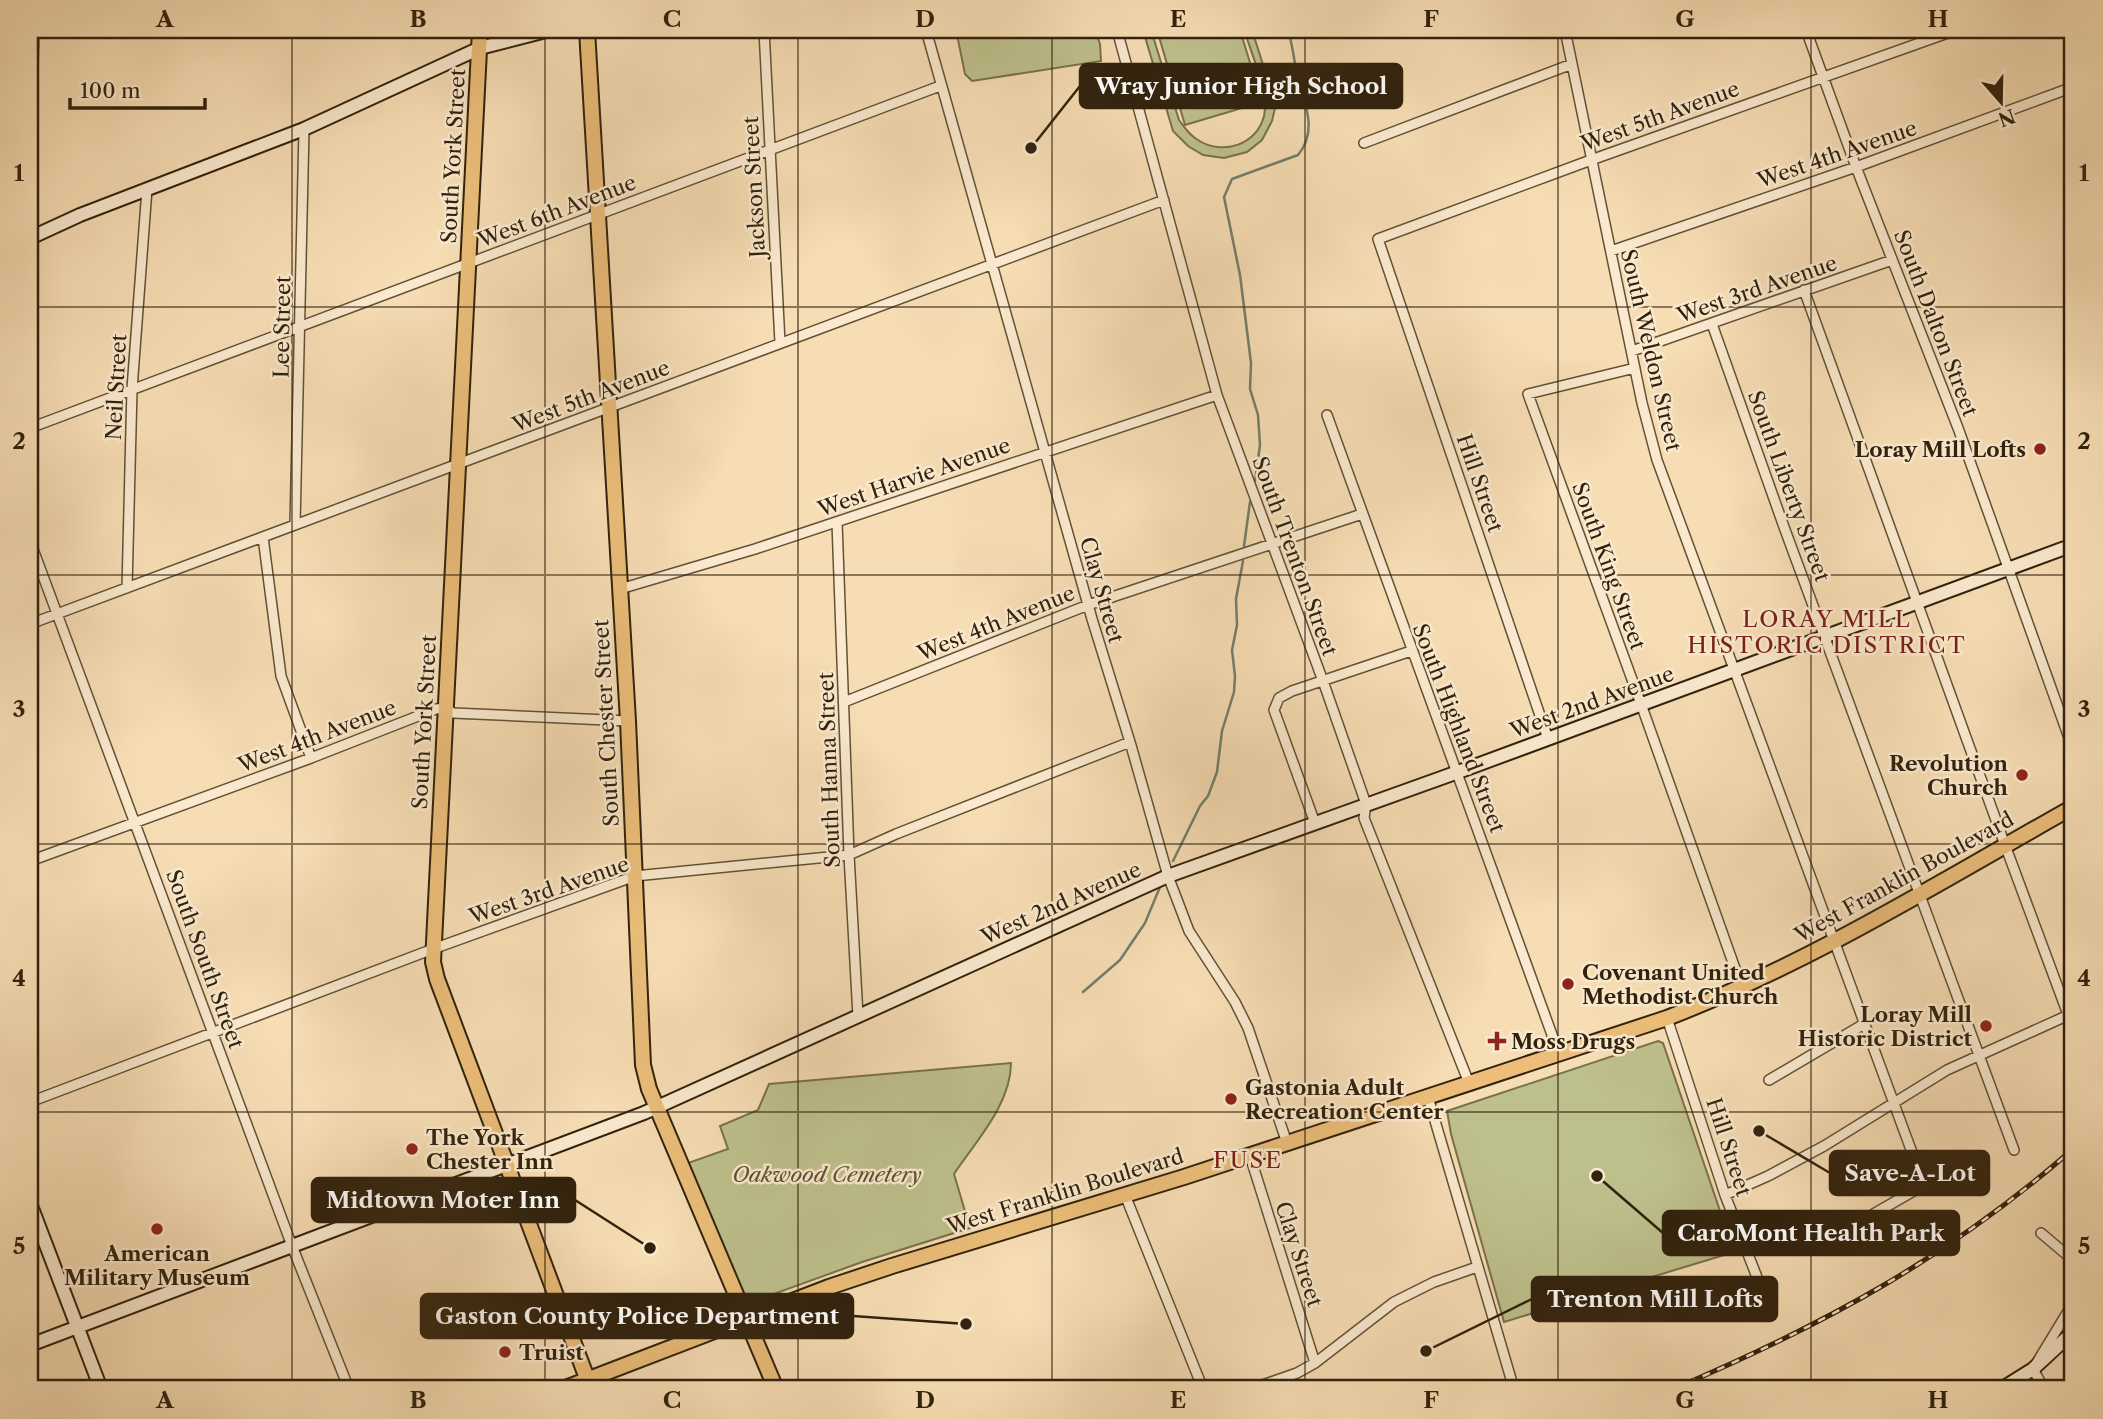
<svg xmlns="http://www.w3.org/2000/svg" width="2103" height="1419" font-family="'Libre Caslon Text',serif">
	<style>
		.green { fill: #bec08c; stroke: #78714c; stroke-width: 2 }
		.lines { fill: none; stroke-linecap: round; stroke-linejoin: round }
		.stream { stroke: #727e6d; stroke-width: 2.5 }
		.street-casing { stroke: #625137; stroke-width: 12 }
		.secondary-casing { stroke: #31220d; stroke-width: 16 }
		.primary-casing { stroke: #31220d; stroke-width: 18 }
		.street { stroke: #fae9ce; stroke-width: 9 }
		.secondary { stroke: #fae9ce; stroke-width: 12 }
		.primary { stroke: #ecbe7a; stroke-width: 14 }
		.rail-casing { stroke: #31220d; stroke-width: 5 }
		.rail { stroke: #fae9ce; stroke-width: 2.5; stroke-dasharray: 8; stroke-linecap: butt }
		.grid { fill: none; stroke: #31220d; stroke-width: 2; stroke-opacity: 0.55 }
		.poi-dot { fill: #8f2418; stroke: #fae9ce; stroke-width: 2.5 }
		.labels { text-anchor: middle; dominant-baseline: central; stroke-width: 5; stroke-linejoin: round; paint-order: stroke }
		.street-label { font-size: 21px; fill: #31220d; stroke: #fae9ce }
		.poi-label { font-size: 21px; font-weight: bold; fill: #31220d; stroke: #fae9ce; text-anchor: start }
		.park-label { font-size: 21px; font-style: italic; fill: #5b5133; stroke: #fae9ce }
		.neighbourhood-label { font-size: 23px; letter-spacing: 2px; fill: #7a1f14; stroke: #fae9ce }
		.leader { fill: none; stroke: #31220d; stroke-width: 2.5 }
		.callout-dot { fill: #31220d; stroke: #fae9ce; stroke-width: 2.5 }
		.callout { fill: #31220d; stroke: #31220d; stroke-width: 2.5 }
		.callout-label { font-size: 23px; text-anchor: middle; font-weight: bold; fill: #fff }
		.neatline { fill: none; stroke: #31220d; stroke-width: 2.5 }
		.grid-label { font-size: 23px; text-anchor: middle; font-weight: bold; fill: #31220d }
	</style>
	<rect width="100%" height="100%" fill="#f7ddb4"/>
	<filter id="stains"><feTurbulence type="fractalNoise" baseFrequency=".00286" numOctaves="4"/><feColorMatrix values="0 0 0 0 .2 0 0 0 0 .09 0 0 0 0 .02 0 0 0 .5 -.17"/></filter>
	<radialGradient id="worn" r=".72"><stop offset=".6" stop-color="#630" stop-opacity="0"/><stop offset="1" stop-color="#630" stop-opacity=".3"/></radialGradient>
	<path class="green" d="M956,30h139l5,14 1,17 -129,20 -7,-7z
		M1143,30h8l28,90c6,8 10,15 19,20 24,16 59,5 66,-24 5,-23 -13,-64 -20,-86h8l20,63 3,15 -3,13 -10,19 -15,12 -23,6 -21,-3 -15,-9 -15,-15z
		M1157,30h83l22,72 -77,23z
		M1658,1041l5,2 71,209 -230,70 -53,-188 -4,-23z
		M1011,1063c0,41 -35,78 -57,111l16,54 -108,34 -102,37 -8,1 -8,-4 -56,-133 40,-14 -8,-23 38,-16 11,-26z"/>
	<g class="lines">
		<path class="stream" d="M1255,481l5,-36 -2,-30 -8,-26 1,-26 -11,-88 -16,-78 8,-18 66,-24c20,-24 7,-51 0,-77 -4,-16 -5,-32 -10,-48
			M1244,546l6,-44
			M1173,861l27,-55 8,-10 9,-24 5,-41 12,-39 1,-16 -3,-26 5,-25 -1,-26 7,-38
			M1083,992l37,-32 25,-37 15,-36"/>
		<defs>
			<path id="street" d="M764,30l16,313
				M926,30l166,589 38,123 38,134 21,55 46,71 13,26 39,115
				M1117,30l100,365 106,286 43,123 -2,14 105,265
				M1565,30l77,373 15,57 267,725 -80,46
				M1806,30l50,137 102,261 115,321
				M1364,143l208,-79
				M30,160l4,-130
				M1611,251l245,-84 217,-80
				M1804,290l201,555 68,183
				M1712,324l72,203 230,623
				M1632,351l260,-91
				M1635,368l-107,26 113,310 101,284
				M1327,415l232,639
				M30,428l910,-342
				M837,522l12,333 9,161
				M295,525l9,-396
				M263,537l18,139 30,82
				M30,541l262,705 57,143
				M127,588l5,-199 15,-200
				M620,589l135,-40 462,-154
				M30,624l1134,-424
				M844,702l244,-97 274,-91
				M1548,739l-170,-500 213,-79 365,-130
				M1315,823l-41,-113 5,-12 13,-7 119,-40
				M30,861l281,-103 125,-49 10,-1 7,5 175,8
				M1667,1018l58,177 35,90
				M1769,1080l95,-56
				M1428,1097l86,292
				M30,1102l403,-153 202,-73 214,-21 47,-21 234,-92
				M1250,1156l65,207
				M1125,1195l78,194
				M1725,1195l43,-19 56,-30 123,-76 126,-57
				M2041,1233l32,27
				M1251,1389l46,-16 18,-10 79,-61 40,-20 43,-15
				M2044,1389l-11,-20 40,-66"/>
			<path id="secondary" d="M30,238l50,-23 224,-86 176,-81 70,-18
				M30,1203l71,186
				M30,1345l614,-232 524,-237 290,-104 615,-227
				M2001,1389l32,-20 40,-37"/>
			<path id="primary" d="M480,30l-47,932 4,17 154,410
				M587,30l41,691 15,344 6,24 127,300
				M563,1389l266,-102 63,-21 292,-89 483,-159c143,-55 273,-136 406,-211"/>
		</defs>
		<use href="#street" class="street-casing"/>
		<use href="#secondary" class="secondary-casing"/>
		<use href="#primary" class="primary-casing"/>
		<use href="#street" class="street"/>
		<use href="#secondary" class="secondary"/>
		<use href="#primary" class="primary"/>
		<defs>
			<path id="rail" d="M1673,1389c151,-64 276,-132 400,-240"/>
		</defs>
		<use href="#rail" class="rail-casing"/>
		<use href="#rail" class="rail"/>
	</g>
	<path class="grid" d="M292,30v1359M545,30v1359M798,30v1359M1052,30v1359M1305,30v1359M1558,30v1359M1811,30v1359M30,307h2043M30,575h2043M30,844h2043M30,1112h2043"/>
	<g class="poi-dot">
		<circle cx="2040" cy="449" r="7"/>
		<circle cx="2022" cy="775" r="7"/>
		<circle cx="1568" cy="984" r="7"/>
		<circle cx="1986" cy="1026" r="7"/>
		<path d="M1493.5 1030.5h7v7h7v7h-7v7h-7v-7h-7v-7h7z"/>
		<circle cx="1231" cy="1099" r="7"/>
		<circle cx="412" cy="1149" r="7"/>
		<circle cx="157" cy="1229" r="7"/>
		<circle cx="505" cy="1352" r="7"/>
	</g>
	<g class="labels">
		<g class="street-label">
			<text transform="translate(1660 116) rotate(-20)">West 5th Avenue</text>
			<text transform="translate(1837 154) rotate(-19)">West 4th Avenue</text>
			<text transform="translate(453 156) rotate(-87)">South York Street</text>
			<text transform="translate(754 187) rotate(-93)">Jackson Street</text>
			<text transform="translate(557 211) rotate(-21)">West 6th Avenue</text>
			<text transform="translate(1757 289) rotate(-19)">West 3rd Avenue</text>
			<text transform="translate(1936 323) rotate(69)">South Dalton Street</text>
			<text transform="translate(282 327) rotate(-89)">Lee Street</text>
			<text transform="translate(1651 350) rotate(77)">South Weldon Street</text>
			<text transform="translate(116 387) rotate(-87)">Neil Street</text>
			<text transform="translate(591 396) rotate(-21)">West 5th Avenue</text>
			<text transform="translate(914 477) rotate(-19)">West Harvie Avenue</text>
			<text transform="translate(1480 483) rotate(71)">Hill Street</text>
			<text transform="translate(1789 486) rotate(70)">South Liberty Street</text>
			<text transform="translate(1295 556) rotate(70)">South Trenton Street</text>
			<text transform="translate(1609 566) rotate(70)">South King Street</text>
			<text transform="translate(1102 590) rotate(74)">Clay Street</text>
			<text transform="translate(996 623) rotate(-22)">West 4th Avenue</text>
			<text transform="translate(1592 702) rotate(-20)">West 2nd Avenue</text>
			<text transform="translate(424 722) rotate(-87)">South York Street</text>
			<text transform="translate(606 723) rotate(-93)">South Chester Street</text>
			<text transform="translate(1459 728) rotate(69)">South Highland Street</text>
			<text transform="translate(317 736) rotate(-21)">West 4th Avenue</text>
			<text transform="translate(829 770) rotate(-92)">South Hanna Street</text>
			<text transform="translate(1904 877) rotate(-29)">West Franklin Boulevard</text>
			<text transform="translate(549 890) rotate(-19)">West 3rd Avenue</text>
			<text transform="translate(1061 903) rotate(-24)">West 2nd Avenue</text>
			<text transform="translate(205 959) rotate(70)">South South Street</text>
			<text transform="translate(1729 1147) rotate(72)">Hill Street</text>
			<text transform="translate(1065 1191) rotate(-17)">West Franklin Boulevard</text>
			<text transform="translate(1299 1254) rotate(72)">Clay Street</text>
		</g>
		<g class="poi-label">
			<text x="2026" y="449" text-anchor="end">Loray Mill Lofts</text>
			<text x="2008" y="763" text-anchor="end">Revolution<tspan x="2008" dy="24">Church</tspan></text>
			<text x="1582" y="972">Covenant United<tspan x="1582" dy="24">Methodist Church</tspan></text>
			<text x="1972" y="1014" text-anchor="end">Loray Mill<tspan x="1972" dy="24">Historic District</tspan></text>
			<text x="1511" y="1041">Moss Drugs</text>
			<text x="1245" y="1087">Gastonia Adult<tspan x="1245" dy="24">Recreation Center</tspan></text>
			<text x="426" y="1137">The York<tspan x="426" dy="24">Chester Inn</tspan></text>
			<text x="157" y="1253" text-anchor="middle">American<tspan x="157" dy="24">Military Museum</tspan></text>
			<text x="519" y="1352">Truist</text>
		</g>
		<g class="park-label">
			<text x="827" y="1174">Oakwood Cemetery</text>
		</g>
		<g class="neighbourhood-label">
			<text x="1827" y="619">LORAY MILL<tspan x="1827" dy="26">HISTORIC DISTRICT</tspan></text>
			<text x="1248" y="1160">FUSE</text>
		</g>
	</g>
	<path class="leader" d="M1031 148L1080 86M1759 1131L1830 1173M650 1248L575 1200M1597 1176L1663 1233M1426 1351L1532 1299M966 1324L853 1316"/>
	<g class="callout-dot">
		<circle cx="1031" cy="148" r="7"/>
		<circle cx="1759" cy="1131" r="7"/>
		<circle cx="650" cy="1248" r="7"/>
		<circle cx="1597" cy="1176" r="7"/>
		<circle cx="1426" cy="1351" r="7"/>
		<circle cx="966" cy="1324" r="7"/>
	</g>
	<g class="callout">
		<rect x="1080" y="64" width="322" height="44" rx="7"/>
		<rect x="1830" y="1151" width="159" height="44" rx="7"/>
		<rect x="312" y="1178" width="263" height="44" rx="7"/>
		<rect x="1663" y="1211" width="296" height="44" rx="7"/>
		<rect x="1532" y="1277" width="245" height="44" rx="7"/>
		<rect x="421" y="1294" width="432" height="44" rx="7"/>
	</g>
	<g class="callout-label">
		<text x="1241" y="94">Wray Junior High School</text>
		<text x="1910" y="1181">Save-A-Lot</text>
		<text x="443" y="1208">Midtown Moter Inn</text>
		<text x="1811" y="1241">CaroMont Health Park</text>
		<text x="1655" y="1307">Trenton Mill Lofts</text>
		<text x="637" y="1324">Gaston County Police Department</text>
	</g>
	<rect width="2103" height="1419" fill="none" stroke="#f7ddb4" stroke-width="77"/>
	<g transform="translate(2001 102) rotate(160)" stroke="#fae9ce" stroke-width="5" paint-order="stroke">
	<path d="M0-5L12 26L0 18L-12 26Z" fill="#31220d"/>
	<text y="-10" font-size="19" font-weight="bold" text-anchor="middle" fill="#31220d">N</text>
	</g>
	<path d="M70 98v10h135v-10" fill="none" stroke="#31220d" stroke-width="3.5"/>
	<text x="80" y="98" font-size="21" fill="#31220d" stroke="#fae9ce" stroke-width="5" paint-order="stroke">100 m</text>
	<rect x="38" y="38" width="2026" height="1342" class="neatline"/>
	<g class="grid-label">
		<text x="165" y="27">A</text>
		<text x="418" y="27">B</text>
		<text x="672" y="27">C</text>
		<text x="925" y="27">D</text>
		<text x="1178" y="27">E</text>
		<text x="1431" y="27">F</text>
		<text x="1685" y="27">G</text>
		<text x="1938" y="27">H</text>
		<text x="19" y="181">1</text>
		<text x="2084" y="181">1</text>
		<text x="19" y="449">2</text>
		<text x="2084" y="449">2</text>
		<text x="19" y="717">3</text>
		<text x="2084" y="717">3</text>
		<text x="19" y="986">4</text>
		<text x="2084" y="986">4</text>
		<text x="19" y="1254">5</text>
		<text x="2084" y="1254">5</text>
		<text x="165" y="1408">A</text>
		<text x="418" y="1408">B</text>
		<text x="672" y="1408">C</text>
		<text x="925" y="1408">D</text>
		<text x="1178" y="1408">E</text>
		<text x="1431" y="1408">F</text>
		<text x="1685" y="1408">G</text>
		<text x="1938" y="1408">H</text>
	</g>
	<rect width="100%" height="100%" filter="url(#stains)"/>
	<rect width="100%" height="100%" fill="url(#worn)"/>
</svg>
